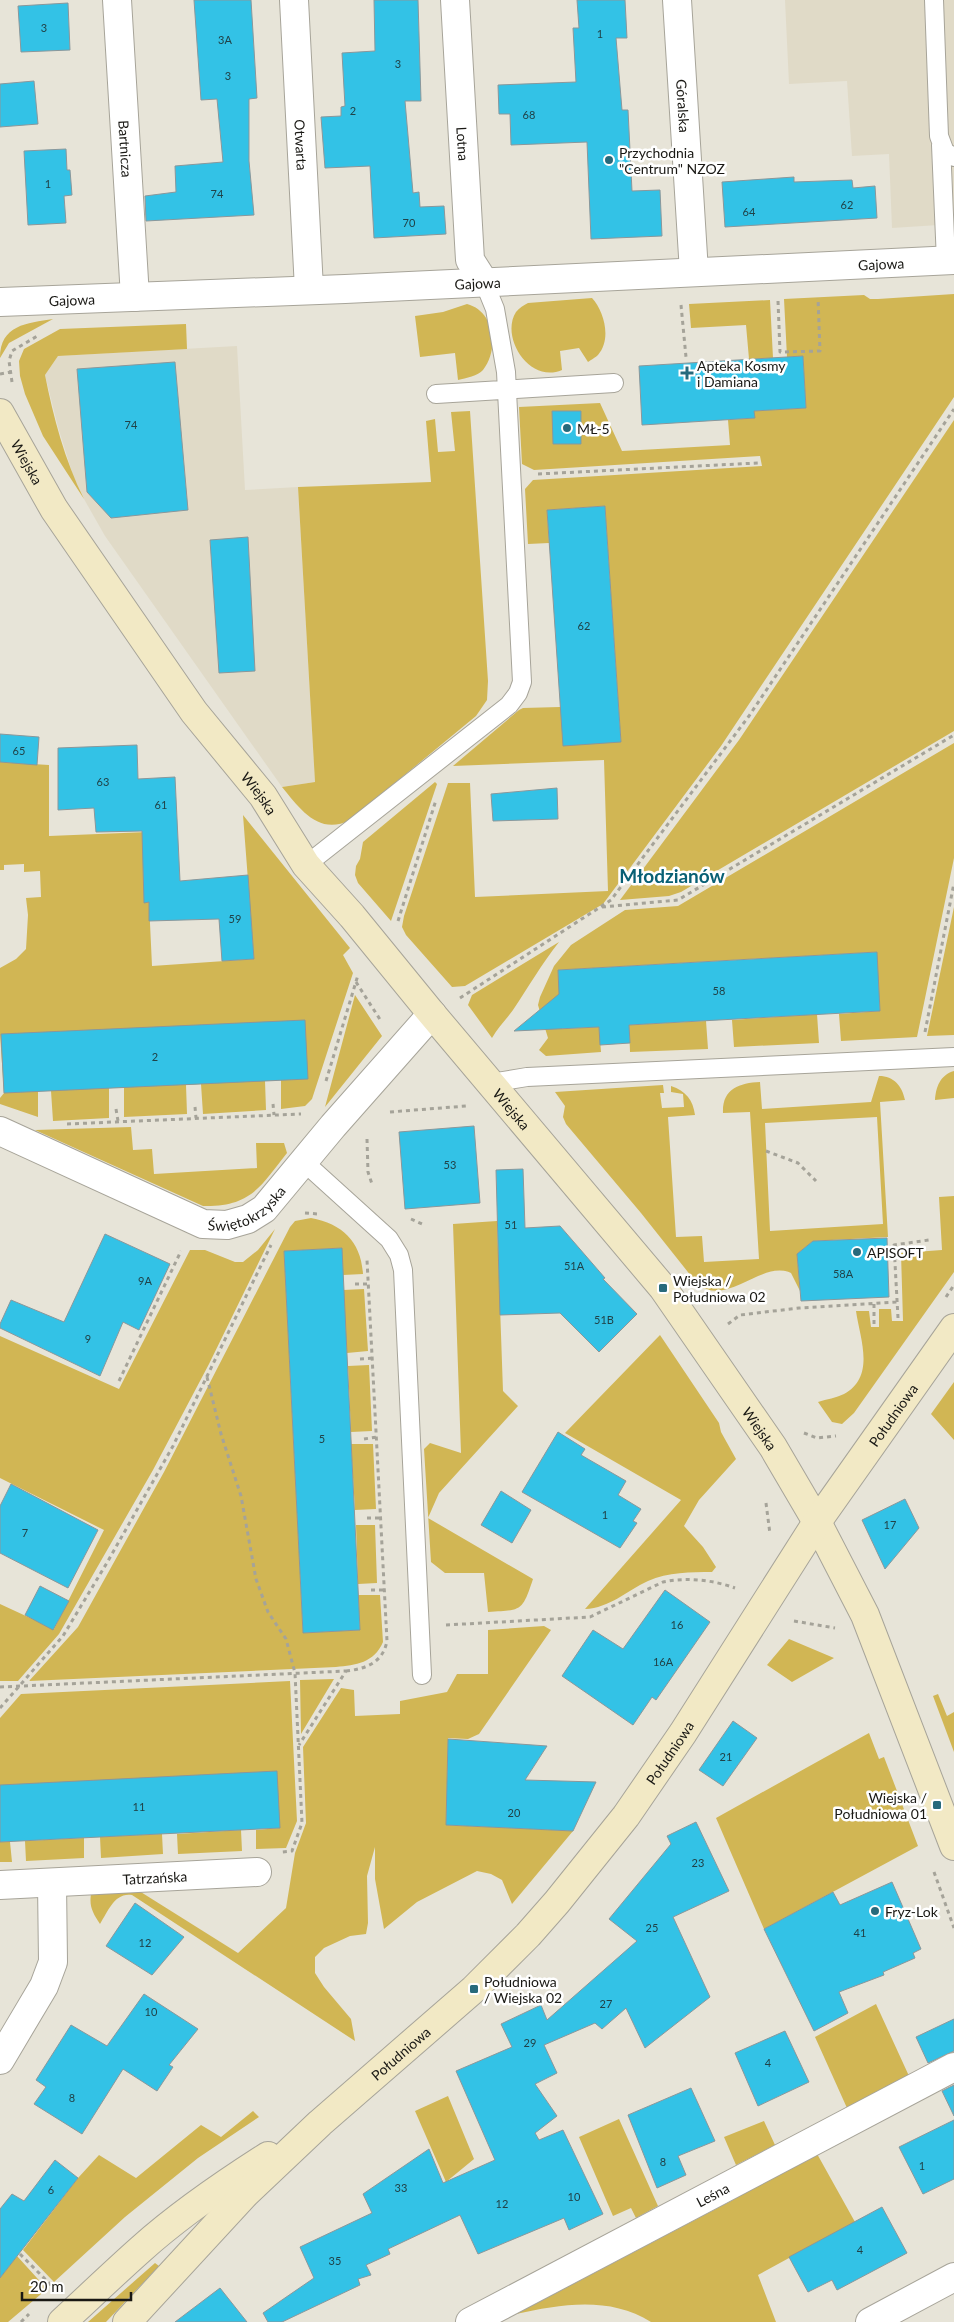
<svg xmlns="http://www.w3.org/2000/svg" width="954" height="2322" font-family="Lato,sans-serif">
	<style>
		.built { fill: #e0dac7 }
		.green { fill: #d1b654; fill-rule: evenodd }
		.building { fill: #33c2e6; stroke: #8a979b }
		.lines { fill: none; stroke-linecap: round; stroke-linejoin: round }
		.lane-casing { stroke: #a7a499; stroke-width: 20 }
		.street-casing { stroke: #a7a499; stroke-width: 30 }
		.secondary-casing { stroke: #a7a499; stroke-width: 30 }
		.path { stroke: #a5a399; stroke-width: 3; stroke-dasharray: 4 4; stroke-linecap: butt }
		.lane { stroke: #fff; stroke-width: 18 }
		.street { stroke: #fff; stroke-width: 28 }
		.secondary { stroke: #f2e9c5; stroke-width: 28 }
		.poi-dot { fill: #276a7c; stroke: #fff; stroke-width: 2 }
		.labels { text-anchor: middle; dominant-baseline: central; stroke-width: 5; stroke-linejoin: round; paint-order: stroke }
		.number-label { font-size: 11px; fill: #204248 }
		.street-label { font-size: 14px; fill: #191814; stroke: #fff }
		.poi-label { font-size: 14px; fill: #191814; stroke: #fff; text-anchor: start }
		.district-label { font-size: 19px; font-weight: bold; fill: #086075; stroke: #fff }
	</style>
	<rect width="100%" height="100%" fill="#e7e4d8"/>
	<path class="built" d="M785,0h169v224l-62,4 -3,-74 -37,2 -5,-75 -58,3z
		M237,346l8,144 53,-3 17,295 -33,5 -177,-251 -21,-37 -8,-14 -18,-58 -13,-52 13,-19z"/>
	<path class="green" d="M954,294v103l-233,349 -118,158 -138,82 -13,1 -46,-52 -4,-8 2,-11 44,-133h22l5,114 133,-6 -4,-131 -151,6 66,-56 4,-2 37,-1 61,35 -16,-236 -58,4 2,33 -21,1 -3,-55 8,-9 229,-14 -2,-10 -226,14 -12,-6 -3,-57 81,-4 22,48 108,-6 -2,-25 26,-2v-7l52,-3 -3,-52 -16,1 -3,-58 80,-4 6,4h8z
		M592,298c12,13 20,41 6,57 -2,2 -7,5 -10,7l-9,-14 -19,3 2,19c-33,14 -62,-33 -46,-58 3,-4 8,-7 12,-9z
		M770,300l3,58 -24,1 -3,-34 -55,3 -2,-24z
		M467,304c27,7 33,44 16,66 -5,6 -17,8 -25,10l-3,-27 -35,4 -5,-41 28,-4z
		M53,319l-44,24 -9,15c0,-33 27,-35 53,-39z
		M186,324l1,25 -129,7 -13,19c8,41 20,86 39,124l-41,-63 -18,-42 -5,-18 -1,-15 5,-12 36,-20z
		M470,411l18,270 -1,19 -11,16 -126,104c-31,16 -50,-11 -68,-33l33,-5 -17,-295 133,-5 -5,-61 9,-2 3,33 17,-1 -4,-39z
		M954,420v311l-273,161 -12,4 -49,4 119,-160z
		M954,743v115l-37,179 -76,4 -2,-27 41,-3 -4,-59 -318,18 4,59 37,-2 2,25 -55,4 -7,-6 9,-12 -10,-33 2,-8 14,-31 17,-21 54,-35 53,-4z
		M0,762l49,3v71l99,-4 -5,7 1,63h5l3,64 102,-7 -11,-144 107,133 -7,7 10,18 -41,126 -7,7 -24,3v-29l-16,1 1,29 -63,4 -2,-30 -15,1 1,29 -63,3v-29h-15v30l-56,3 -2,-30h-13v26l-38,-13v-6l4,-5 -4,-59v-66l16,-9 10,-10 2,-34 -2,-17 15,-1 -1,-26 -16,1v-8l-20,1v5h-4z
		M435,782l2,2 -46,137 -33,-38 -3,-8 1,-9 4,-7 3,-17z
		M954,907v128l-27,1z
		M559,942c-18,23 -30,44 -46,68 -7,10 -15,17 -21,28l-24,-33 4,-10z
		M355,995l27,41 -57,71z
		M817,1014l2,29 -85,4 -2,-27z
		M706,1021l2,28 -78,3 -1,-27z
		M954,1071v27l-19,2c1,-13 5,-25 19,-29z
		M879,1076c15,0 23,10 26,24l-25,2 8,135 -75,4 -16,13 3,37 -9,-18c-29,-13 -60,32 -92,13l-58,-73 -75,-89 -3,-7 2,-11 -10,-14 108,-7 1,8h-4l2,15 22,-1 -1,-13 -12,-2v-6c15,5 22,14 24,29l-27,2 8,120 26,-1 2,26 55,-3 -9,-147 -27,1c-1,-24 16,-30 37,-31l2,27 109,-7zM877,1117l6,107 -113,7 -5,-108z
		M131,1127l2,23 19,-1 2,25 103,-6 -1,-25h28l3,10c-27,34 -36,54 -84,53l-168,-76z
		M954,1196v76l-100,141 -12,11 -10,-2 -14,-20c9,-3 18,-4 26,-8 32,-18 16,-55 12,-83h13l2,16h8v-18h12l1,12h11l-2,-68 41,-3 -3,-53z
		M311,1218c32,6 50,24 52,56l-20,1 -2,-27 -57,3 19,382 57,-3 -2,-35h22l3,47c-9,21 -27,23 -47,25l-307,14 49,-54 86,-155 126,-245 5,-6z
		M497,1221l6,170 15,15 -79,87 -11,25 105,61c-11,33 -11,31 -45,33l-4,-39h-39l-14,-11 -7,-113 6,-6 31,10 -8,-229z
		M275,1229l-66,135 -56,106 -94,164 -41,47h-18v-77l54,25 50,-99 -104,-52v-142l119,53 71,-139h15l30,12h8l15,-12z
		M364,1289l4,62 -21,2 -4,-63z
		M660,1335l59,88 2,9 15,27 -37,41 -15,26 19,21 13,20 -4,5c-21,0 -44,0 -64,9 -22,10 -38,27 -63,28l96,-109 -116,-67z
		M369,1365l3,66 -21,1 -3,-66z
		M954,1382v58l-23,-26z
		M351,1444h22l3,65 -21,1z
		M356,1525h19l2,58 -19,1z
		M544,1626l7,4 -72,104 -11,5 -20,-1 -2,87 127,6 -61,73 -10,-24 -11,-6 -14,-3 -60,31 -33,27 -9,-50v-32l-8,29 1,47 -2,11 -16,2 -26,12 -9,9v16l9,14 27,32 4,22 -223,-146c-17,-3 -24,16 -32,29 -7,-11 -11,-17 -9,-30l6,-4 39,-1 102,64 48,-45 9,-55 11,-30 -3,-76 38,-59 13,2 1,26 45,-2v-13l47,-9 10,-18h31v-44z
		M789,1639l45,19 -42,24 -25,-17z
		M334,1679l-33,55 -1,-54z
		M290,1681l7,140 -11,27 -30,1v-19l23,-2 -279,-43v-67l21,-24z
		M938,1694l9,22 7,-4v40l-21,-56z
		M869,1733l10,26 5,-2 34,89 -154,83 -48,-111z
		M241,1830l1,21 -64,3 -1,-20z
		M162,1834l1,20 -62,4 -1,-21z
		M84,1838v20l-58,3 -1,-20z
		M0,1842h10l2,20h-12z
		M876,2004l33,72 -62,32 -32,-71z
		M448,2096l26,63 -28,23 -31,-71z
		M253,2111l6,6 -61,41 -73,59 -71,65 -31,-32 55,-72 21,-23 37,23 65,-53 20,12z
		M619,2119l39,87 -22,12 -5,-10 -18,8 -34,-79z
		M764,2121l11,24 -39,20 -12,-28z
		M816,2152l39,70 -97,53 18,47h-125c-41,-26 -90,-18 -135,-8l215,-113z
		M17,2256l30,33 -39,33h-8v-44z
		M155,2263l4,3 -53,56h-18z"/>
	<path class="building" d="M194,0h57l6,98 -8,1v62l5,54 -108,6 -1,-25 31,-4 -1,-26 48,-4 -6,-63 -16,1z
		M374,0h44l3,101h-16l8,92 6,-1 1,15 24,-1 2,28 -72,4 -4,-72 -45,2 -4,-51 20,-1v-9l4,-1 -3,-53 33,-2z
		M577,0h48l2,38h-11l6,72h6l4,81 28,-1 2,46 -71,3 -4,-97 -76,3 -1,-31h-11l-1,-29 78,-3 -3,-54h6z
		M68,3l2,47 -49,2 -3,-46z
		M34,81l4,43 -38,3v-43z
		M66,149l1,21h3l2,25 -8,1 2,27 -38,2 -4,-74z
		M794,177v5l58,-2 1,8 22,-2 2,32 -152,9 -3,-45z
		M803,356l3,52 -52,3 1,7 -113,7 -3,-59z
		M175,362l13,148 -77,8 -24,-26 -10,-123z
		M552,411h29v33h-28z
		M605,506l16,236 -58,4 -16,-236z
		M248,537l7,134 -36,2 -9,-133z
		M0,734l39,3 -2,28 -37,-3z
		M137,745l1,34 37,-2 5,104 68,-6 6,84 -32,2 -3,-42 -70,2v-19l-5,1 -2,-72 -46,1 -2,-24 -36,2v-62z
		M557,788l1,31 -65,2 -2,-27z
		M877,952l3,59 -251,14 1,18 -30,2 -1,-18 -85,4 45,-37 -1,-24z
		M305,1020l3,59 -304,14 -3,-59z
		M474,1126l6,77 -75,6 -6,-77z
		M523,1169l2,59 35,-2 45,52 -2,1 34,35 -38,38 -39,-39 -60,2 -4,-145z
		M105,1234l65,30 -31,66 -16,-8 -23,54 -100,-48v-4l11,-24 53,22z
		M887,1238l2,59 -88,4 -4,-47 16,-13z
		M342,1248l18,382 -57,3 -19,-382z
		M558,1432l27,17 -4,6 45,26 -8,14 23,14 -8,12 4,2 -17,25 -98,-56z
		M11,1484l87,46 -30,58 -68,-35v-47z
		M501,1491l30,19 -19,33 -31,-18z
		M905,1499l14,29 -34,41 -23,-49z
		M40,1586l29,15 -16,29 -28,-15z
		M665,1590l45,32 -54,78 -4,-3 -19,28 -71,-49 31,-46 30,19z
		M733,1721l24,17 -34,48 -24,-16z
		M448,1739l99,7 -22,34 71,2 -23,49 -127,-6z
		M277,1771l3,57 -280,14v-57z
		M696,1822l33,69 -56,26 37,80 -65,51 -19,-40 -24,21 -7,-6 -51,22 13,28 -22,11 22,32 -22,17 4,7 24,-10 40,84 -34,16 -5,-12 -86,36 -18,-39 -72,34 2,5 -24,11 5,10 -13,4 2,6 -78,37h-14l-5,-9 51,-35 -14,-31 72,-34 -9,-19 66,-45 14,34 52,-23 -39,-89 56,-24 -11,-23 40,-19 6,15 90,-79 -28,-22 62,-75 -4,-8z
		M892,1882l29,67 -8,4 2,5 -32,14 1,3 -45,17 9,21 -34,18 -50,-102 69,-37 7,13z
		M135,1903l49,34 -32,38 -46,-29z
		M144,1994l54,35 -29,36 4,2 -16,24 -34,-22 -41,65 -48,-30 12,-17 -10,-7 35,-55 36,21z
		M954,2019v32l-26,12 -12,-26z
		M785,2031l24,51 -51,24 -23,-53z
		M954,2085v31l-12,-25z
		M691,2088l24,53 -37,15 8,19 -29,13 -29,-73z
		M954,2120v59l-31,15 -24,-47z
		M55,2160l23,18 -78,100v-69l12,-15 12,7z
		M882,2207l25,46 -70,37 -5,-10 -24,12 -19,-35z
		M220,2288l27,34h-72z"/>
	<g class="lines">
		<defs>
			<path id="lane" d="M934,0l5,136 6,16 9,5
				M941,145l5,116
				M436,394l178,-11
				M306,865l203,-160 9,-12 4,-11 -16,-310 -11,-63 -11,-27
				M491,1083l36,-6 427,-20
				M304,1162l85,77 10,16 4,15 19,405"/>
			<g id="street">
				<path id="s1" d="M117,0l18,297"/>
				<path id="s2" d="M294,0l15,289"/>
				<path id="s3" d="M455,0l15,260 14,22"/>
				<path id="s4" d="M677,0l17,272"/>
				<path id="s5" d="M0,302l345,-13 609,-29"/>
				<path id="s6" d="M0,1131l203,93 24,1 21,-6 16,-10 69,-83 99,-112"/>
				<path id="s7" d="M0,1885l257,-13"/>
				<path d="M0,2060l44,-74 9,-24 -1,-79"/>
				<path id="s8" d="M470,2322l484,-255"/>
				<path d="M870,2322l84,-45"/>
			</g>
			<g id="secondary">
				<path id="s9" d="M0,413l54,96 140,203 69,84 43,69 46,51 80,98 231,274 110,159 44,75 48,93 89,231"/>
				<path d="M62,2322c26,-24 52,-49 79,-73 39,-35 83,-65 127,-93"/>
				<path id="s10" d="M127,2322l119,-129 74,-70 154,-134 54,-54 29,-33 69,-86 57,-83 134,-211 137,-194"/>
			</g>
		</defs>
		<use href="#lane" class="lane-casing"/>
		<use href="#street" class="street-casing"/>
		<use href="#secondary" class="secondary-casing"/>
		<path class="path" d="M778,301l2,51 40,-1 -2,-53
			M681,305l5,52
			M0,374l11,-2
			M12,382l-3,-21 3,-10 27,-16
			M538,474l220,-11
			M602,907l76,-7 276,-165
			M398,921l38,-121
			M356,982l25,39
			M460,998l151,-98 138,-184 205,-307
			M925,1032l29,-149
			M326,1081l32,-106
			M273,1104l1,11
			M195,1107l1,11
			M116,1109l2,12
			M390,1112l76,-6
			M67,1124l234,-10
			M367,1139l1,33 4,12
			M766,1151l32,12 18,18
			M305,1213l13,1
			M411,1219l11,5
			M355,1284h14
			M946,1297l8,-12
			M874,1304v20
			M898,1318l-4,-73 35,-5
			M728,1324l12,-9 59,-7 99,-6
			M360,1359l13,-1
			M207,1377l14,57 20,62 15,83 12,33 18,27 9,34 7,150 -10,28 -10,1
			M119,1381l62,-130
			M804,1433l13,5 19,-2
			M364,1439l13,-2
			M766,1503l4,31
			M367,1518h15
			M371,1590h13
			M794,1621l41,7
			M446,1625l144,-8 73,-35c24,-5 50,-2 72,6
			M346,1671c19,-2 37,-8 41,-30l-20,-381
			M0,1687l346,-16 -47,74
			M0,1708l63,-72 45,-75 65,-115 98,-201
			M934,1872l20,56
			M20,2254l33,33
			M21,2322l8,-8"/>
		<use href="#lane" class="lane"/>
		<use href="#street" class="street"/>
		<use href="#secondary" class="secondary"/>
	</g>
	<g class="poi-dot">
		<circle cx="609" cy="160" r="5"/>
		<path d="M684.5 365.5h5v5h5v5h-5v5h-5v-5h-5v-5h5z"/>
		<circle cx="567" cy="428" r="5"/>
		<circle cx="857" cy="1252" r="5"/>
		<rect x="658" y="1283" width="10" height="10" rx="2.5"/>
		<rect x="932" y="1800" width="10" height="10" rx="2.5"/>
		<circle cx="875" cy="1911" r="5"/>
		<rect x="469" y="1984" width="10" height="10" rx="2.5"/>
	</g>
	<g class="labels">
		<g class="number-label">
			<text x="44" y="27">3</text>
			<text x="600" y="33">1</text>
			<text x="225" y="39">3A</text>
			<text x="398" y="63">3</text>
			<text x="228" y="75">3</text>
			<text x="353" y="110">2</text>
			<text x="529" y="114">68</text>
			<text x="48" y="183">1</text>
			<text x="217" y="193">74</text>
			<text x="847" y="204">62</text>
			<text x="749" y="211">64</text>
			<text x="409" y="222">70</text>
			<text x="131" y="424">74</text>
			<text x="584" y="625">62</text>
			<text x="19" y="750">65</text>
			<text x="103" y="781">63</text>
			<text x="161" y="804">61</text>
			<text x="235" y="918">59</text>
			<text x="719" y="990">58</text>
			<text x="155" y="1056">2</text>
			<text x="450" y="1164">53</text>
			<text x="511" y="1224">51</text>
			<text x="574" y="1265">51A</text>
			<text x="843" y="1273">58A</text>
			<text x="145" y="1280">9A</text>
			<text x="604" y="1319">51B</text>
			<text x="88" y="1338">9</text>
			<text x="322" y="1438">5</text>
			<text x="605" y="1514">1</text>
			<text x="890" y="1524">17</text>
			<text x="25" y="1532">7</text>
			<text x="677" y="1624">16</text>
			<text x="663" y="1661">16A</text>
			<text x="726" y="1756">21</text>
			<text x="139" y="1806">11</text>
			<text x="514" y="1812">20</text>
			<text x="698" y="1862">23</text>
			<text x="652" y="1927">25</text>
			<text x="860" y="1932">41</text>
			<text x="145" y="1942">12</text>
			<text x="606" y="2003">27</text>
			<text x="151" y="2011">10</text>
			<text x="530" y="2042">29</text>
			<text x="768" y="2062">4</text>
			<text x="72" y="2097">8</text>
			<text x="663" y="2161">8</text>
			<text x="922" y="2165">1</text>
			<text x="401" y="2187">33</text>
			<text x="51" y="2189">6</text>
			<text x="574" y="2196">10</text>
			<text x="502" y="2203">12</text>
			<text x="860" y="2249">4</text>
			<text x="335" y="2260">35</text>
		</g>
		<g class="street-label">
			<text stroke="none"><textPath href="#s4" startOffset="106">Góralska</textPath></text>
			<text stroke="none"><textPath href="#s3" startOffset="144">Lotna</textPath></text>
			<text stroke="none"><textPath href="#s2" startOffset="145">Otwarta</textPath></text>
			<text stroke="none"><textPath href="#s1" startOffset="149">Bartnicza</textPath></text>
			<text stroke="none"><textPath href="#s5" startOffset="882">Gajowa</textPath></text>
			<text stroke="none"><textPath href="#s5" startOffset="478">Gajowa</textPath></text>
			<text stroke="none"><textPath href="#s5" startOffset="72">Gajowa</textPath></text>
			<text stroke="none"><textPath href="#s9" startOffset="56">Wiejska</textPath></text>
			<text stroke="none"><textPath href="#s9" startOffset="461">Wiejska</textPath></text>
			<text stroke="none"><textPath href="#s9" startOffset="866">Wiejska</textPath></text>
			<text stroke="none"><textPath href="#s6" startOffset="272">Świętokrzyska</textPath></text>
			<text stroke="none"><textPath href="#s10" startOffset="1194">Południowa</textPath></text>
			<text stroke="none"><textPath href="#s9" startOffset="1271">Wiejska</textPath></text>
			<text stroke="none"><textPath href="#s10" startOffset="789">Południowa</textPath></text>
			<text stroke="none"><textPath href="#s7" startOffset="155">Tatrzańska</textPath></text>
			<text stroke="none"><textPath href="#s10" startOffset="384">Południowa</textPath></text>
			<text stroke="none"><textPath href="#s8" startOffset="274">Leśna</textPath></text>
		</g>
		<g class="poi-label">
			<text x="619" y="152">Przychodnia<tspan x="619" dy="16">"Centrum" NZOZ</tspan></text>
			<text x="697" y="365">Apteka Kosmy<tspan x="697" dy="16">i Damiana</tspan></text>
			<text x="577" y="428">MŁ-5</text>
			<text x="867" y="1252">APISOFT</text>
			<text x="673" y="1280">Wiejska /<tspan x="673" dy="16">Południowa 02</tspan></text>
			<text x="927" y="1797" text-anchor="end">Wiejska /<tspan x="927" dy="16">Południowa 01</tspan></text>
			<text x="885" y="1911">Fryz-Lok</text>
			<text x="484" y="1981">Południowa<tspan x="484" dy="16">/ Wiejska 02</tspan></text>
		</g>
		<g class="district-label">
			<text x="672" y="875">Młodzianów</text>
		</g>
	</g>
	<path d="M22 2292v8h109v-8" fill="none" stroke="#191814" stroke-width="2.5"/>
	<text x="30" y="2292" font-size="15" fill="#191814" stroke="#ffffff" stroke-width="4" paint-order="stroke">20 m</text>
</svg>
